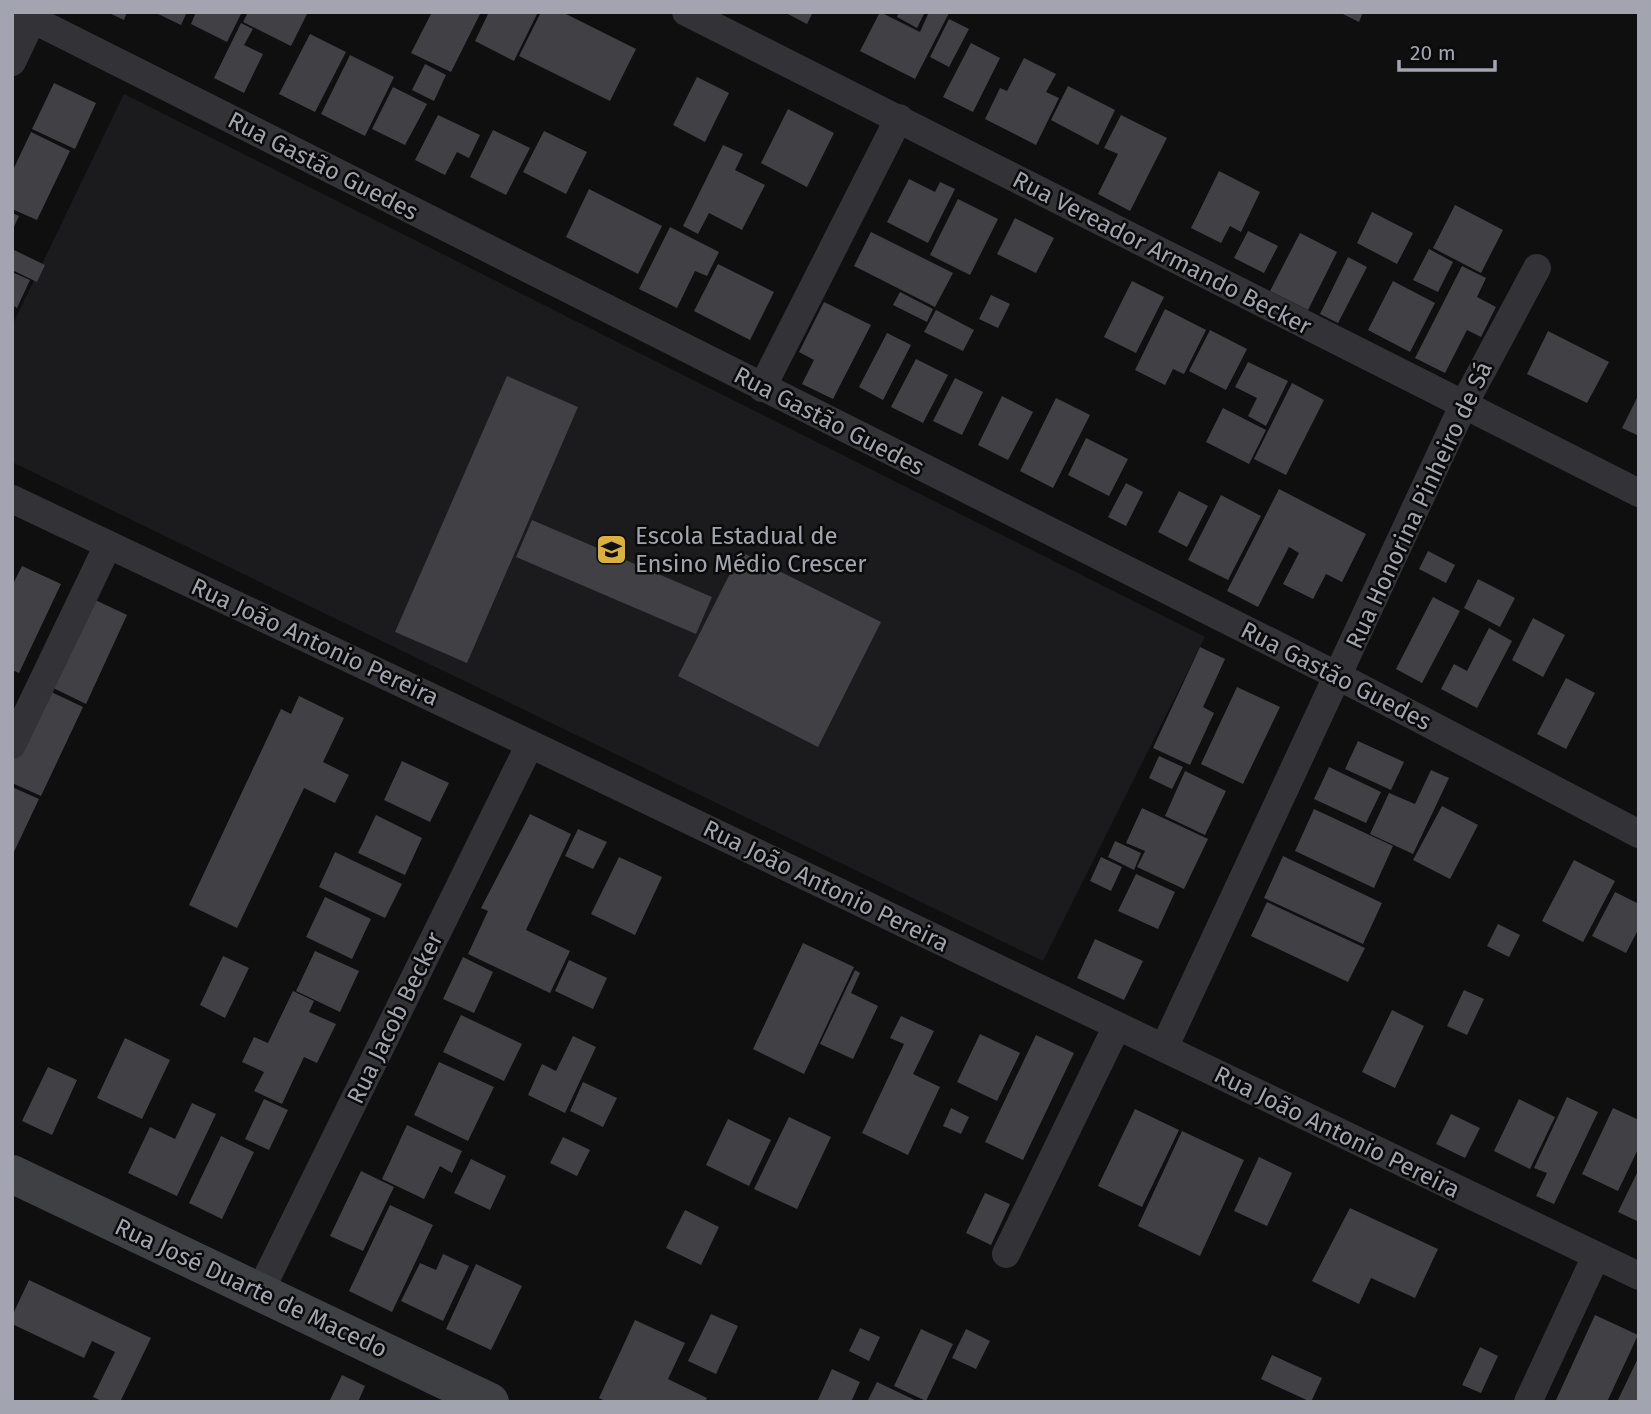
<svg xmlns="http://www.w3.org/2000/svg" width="1651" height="1414" font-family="'Fira Sans',sans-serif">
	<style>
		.built { fill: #1b1b1d }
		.building { fill: #414145 }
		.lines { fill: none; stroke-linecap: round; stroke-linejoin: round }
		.street { stroke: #333337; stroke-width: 28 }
		.secondary { stroke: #3f4044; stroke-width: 38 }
		.labels { text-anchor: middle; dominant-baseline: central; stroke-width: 5; stroke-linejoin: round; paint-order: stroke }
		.street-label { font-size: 24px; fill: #a2a5af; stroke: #0a0a0b }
		.poi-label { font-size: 24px; fill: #a2a5af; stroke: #0a0a0b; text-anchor: start }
	</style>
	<rect width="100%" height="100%" fill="#0f0f10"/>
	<path class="built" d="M124,94l1081,543 -162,324 -1031,-499v-136z"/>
	<path class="building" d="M107,12h20l-3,8z
		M154,12h33l-6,13z
		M196,12h46l-15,30 -36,-18z
		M248,12h60l-17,34 -48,-24z
		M432,12h49l-30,60 -40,-19z
		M489,12h49l-24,49 -39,-20z
		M541,12h21l74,37 -26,52 -91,-45z
		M784,12h29l-6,12z
		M880,12l40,20 9,-20 20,1 -34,66 -55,-28z
		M899,12h26l-8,16 -20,-11z
		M1339,12h24l-4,10z
		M949,19l20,10 -20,38 -19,-10z
		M241,23l12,6 -9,16 19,9 -19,39 -30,-15z
		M310,34l36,18 -31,60 -36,-18z
		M971,43l29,15 -27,54 -30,-15z
		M350,55l44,22 -29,59 -44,-22z
		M1024,58l32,16 -10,18 13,6 -23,47 -51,-26 15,-31 7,3z
		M425,64l21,11 -12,26 -22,-11z
		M697,77l32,16 -24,49 -32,-17z
		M54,83l42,20 -21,46 -43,-20z
		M1068,86l47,24 -17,35 -47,-25z
		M393,87l34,17 -22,41 -33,-16z
		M788,109l46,24 -27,54 -46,-24z
		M438,115l42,20 -11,23 -12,-6 -12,23 -30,-15z
		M1121,115l46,23 -37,73 -32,-17 20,-40 -14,-6z
		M493,130l37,18 -24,47 -36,-18z
		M544,131l43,21 -21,42 -43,-22z
		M31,132l39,19 -33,69 -25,-11v-37z
		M723,145l20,9 -8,16 30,15 -23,45 -33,-17 -11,21 -15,-8z
		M1219,171l41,21 -19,40 -11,-6 -9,17 -30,-15z
		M909,179l26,13 5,-10 15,7 -27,54 -41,-21z
		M589,189l73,37 -24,48 -72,-37z
		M958,199l40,20 -28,56 -40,-20z
		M1455,205l48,25 -22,43 -48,-25z
		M1372,212l41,21 -16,31 -40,-21z
		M12,213l7,3 -7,15z
		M1015,218l39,20 -18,35 -39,-19z
		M670,227l49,25 -12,24 -12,-5 -18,37 -38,-19z
		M1248,231l30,15 -14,27 -30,-15z
		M871,232l82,41 -18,34 -81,-41z
		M1300,233l37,19 -29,58 -38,-19z
		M12,249l33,16 -8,17 -25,-12z
		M1429,249l24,13 -15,30 -25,-12z
		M1348,257l19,10 -29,56 -18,-9z
		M718,264l56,28 -24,48 -56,-29z
		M1462,266l24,12 -9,19 19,10 -15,30 -14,-7 -22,43 -30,-15z
		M12,272l18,8 -13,28 -5,-3z
		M1132,281l32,16 -28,56 -32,-16z
		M1393,281l42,22 -25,49 -42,-22z
		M900,292l33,17 -6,13 -34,-17z
		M991,295l19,9 -12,24 -19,-9z
		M824,302l47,23 -38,74 -31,-15 12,-24 -15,-8z
		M1165,309l41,21 -22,44 -11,-5 -8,16 -30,-15z
		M936,310l38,20 -11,21 -39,-19z
		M1210,330l37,19 -21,41 -37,-19z
		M1548,331l61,31 -22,41 -60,-29z
		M887,333l24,12 -28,55 -24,-13z
		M916,359l32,16 -25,48 -32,-16z
		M1248,362l40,19 -22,45 -18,-10 9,-18 -22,-11z
		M507,376l71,31 -111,256 -72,-31z
		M955,378l28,14 -21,43 -29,-14z
		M1292,383l32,17 -38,75 -32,-16z
		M1639,394v42l-17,-8z
		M1002,396l31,16 -25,48 -30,-15z
		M1056,398l34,17 -37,73 -33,-17z
		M1223,408l43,22 -17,34 -43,-22z
		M1086,438l42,21 -19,37 -41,-21z
		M1126,483l17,9 -17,34 -18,-9z
		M1279,489l87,45 -24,48 -16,-8 -13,25 -30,-15 16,-31 -10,-6 -31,60 -31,-16z
		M1179,491l29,15 -21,41 -29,-15z
		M1221,495l40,21 -33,64 -40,-20z
		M532,520l180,77 -16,37 -180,-77z
		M1428,551l27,14 -9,18 -27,-14z
		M741,552l140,70 -63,125 -140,-71z
		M22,566l39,18 -42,89 -7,-3v-84z
		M1478,579l37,19 -15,29 -36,-19z
		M89,597l38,18 -41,89 -39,-19z
		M1433,597l27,14 -38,72 -26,-14z
		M1533,618l32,17 -22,42 -31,-17z
		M1489,628l23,13 -35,67 -36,-19 13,-25 13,7z
		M1200,647l25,12 -22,48 11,6 -24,52 -37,-17z
		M1566,678l29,15 -29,56 -29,-15z
		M1237,687l43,20 -37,77 -42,-20z
		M45,689l38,18 -42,89 -29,-13v-25z
		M299,696l45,22 -21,44 26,13 -14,28 -31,-15 -67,140 -48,-23 92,-196 10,5z
		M1358,741l46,21 -13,28 -46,-21z
		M1159,756l24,11 -11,22 -23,-11z
		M402,761l47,22 -19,39 -46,-22z
		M1329,767l52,25 -15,31 -52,-24z
		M1431,770l18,8 -36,76 -43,-20 19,-41 26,11z
		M1185,771l41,20 -21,44 -40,-19z
		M12,787l27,12 -27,57z
		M1442,806l36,19 -28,54 -37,-19z
		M1142,808l66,31 -24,50 -47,-22 8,-16 -19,-8z
		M1314,809l79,37 -19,42 -79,-37z
		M530,814l41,20 -45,96 44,21 -20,42 -82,-39 20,-43 -7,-3z
		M376,815l46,23 -17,37 -47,-22z
		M578,829l29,13 -14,27 -28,-13z
		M1115,841l26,12 -7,17 -26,-13z
		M335,852l67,32 -17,34 -66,-31z
		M1283,856l99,47 -19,41 -99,-46z
		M619,857l43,20 -27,58 -44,-21z
		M1101,857l21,10 -11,24 -21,-10z
		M1574,860l41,21 -32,61 -41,-21z
		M1136,874l39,18 -17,37 -40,-18z
		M1615,892l24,12v24l-13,25 -34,-17z
		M325,897l46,22 -19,40 -46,-22z
		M1267,902l98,46 -17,34 -97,-46z
		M1498,924l22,11 -11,22 -22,-11z
		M1095,939l48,22 -19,39 -47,-22z
		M803,943l51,24 -50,107 -51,-25z
		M315,951l44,20 -19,41 -44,-21z
		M223,956l26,12 -24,50 -25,-13z
		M463,957l30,15 -19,41 -31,-14z
		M569,960l38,18 -14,31 -38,-18z
		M855,970l5,3 -9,20 27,13 -25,53 -33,-15z
		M1464,990l20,9 -17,36 -20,-9z
		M293,991l21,10 -5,11 27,12 -19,39 -13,-6 -22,47 -28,-13 10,-19 -22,-10 12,-25 14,6z
		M1392,1010l32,16 -29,62 -33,-16z
		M461,1015l61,29 -18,37 -61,-29z
		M901,1016l33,15 -21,43 27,13 -32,68 -46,-22 42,-89 -14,-6z
		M980,1034l40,19 -23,48 -40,-19z
		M1036,1035l38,18 -51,107 -38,-18z
		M573,1036l23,11 -31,66 -37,-18 14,-31 14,7z
		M125,1038l45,22 -28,59 -45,-21z
		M439,1062l55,25 -26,54 -54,-26z
		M48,1067l29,13 -25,55 -30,-14z
		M583,1082l34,16 -14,29 -33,-16z
		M1567,1097l31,15 -44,92 -18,-8 11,-23 -13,-5z
		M264,1099l24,11 -19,40 -24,-11z
		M1519,1099l36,18 -25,52 -36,-18z
		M192,1103l24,11 -39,82 -49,-23 22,-46 25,12z
		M951,1108l18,9 -8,17 -18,-8z
		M1613,1108l26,12v27l-21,44 -36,-17z
		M1135,1109l44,21 -37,77 -44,-21z
		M1451,1114l29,14 -15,30 -29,-14z
		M789,1117l42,20 -34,72 -43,-20z
		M728,1119l43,21 -22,46 -43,-21z
		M407,1125l55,26 -10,22 -12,-7 -16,33 -42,-20z
		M1182,1131l62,29 -44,96 -62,-30z
		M221,1136l33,16 -32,67 -33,-16z
		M563,1137l27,13 -13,26 -27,-13z
		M1259,1157l33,16 -25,53 -33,-15z
		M471,1159l35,17 -16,34 -36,-17z
		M1639,1169v53l-21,-10z
		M361,1171l33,16 -31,64 -33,-15z
		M985,1193l25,11 -19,41 -25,-12z
		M390,1205l43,20 -41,87 -43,-21z
		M1350,1208l88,41 -23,49 -44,-20 -12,26 -47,-23z
		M685,1210l34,17 -18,38 -35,-17z
		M443,1254l26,12 -26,55 -42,-20 19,-38 16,7z
		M476,1264l46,22 -31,64 -45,-21z
		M29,1280l122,58 -31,64h-16l-11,-5 22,-45 -23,-11 -8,17 -72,-34v-8z
		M711,1314l27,12 -22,48 -28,-13z
		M1595,1315l43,20 -31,67h-46l-5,-2z
		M635,1320l50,23 -17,36 39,19 -2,4h-98l-8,-4z
		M860,1328l20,9 -11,24 -20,-10z
		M921,1329l32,15 -27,57 -32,-15z
		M966,1329l24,12 -14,28 -24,-11z
		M1480,1347l18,9 -17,37 -19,-8z
		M1272,1355l50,23 -11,24 -50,-23z
		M1639,1356v46h-22z
		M832,1369l28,13 -9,20h-34z
		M342,1375l23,11 -7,16h-29z
		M877,1382l42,20h-52z"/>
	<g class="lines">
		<path class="street" d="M18,12l1320,664 301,158
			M686,12l953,481
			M12,62l20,-42
			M762,388l137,-270
			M12,499l518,245 1109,532
			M12,745l96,-200
			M1164,1048l299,-642 74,-138
			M1006,1254l111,-228
			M260,1291l270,-547
			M1528,1402l68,-146"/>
		<path class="secondary" d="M12,1174l478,228"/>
	</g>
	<defs>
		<symbol id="school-square" viewBox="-11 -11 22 22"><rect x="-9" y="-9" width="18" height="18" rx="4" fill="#d9b13e" stroke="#0a0a0b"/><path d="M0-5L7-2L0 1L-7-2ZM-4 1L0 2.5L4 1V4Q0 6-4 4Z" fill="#111"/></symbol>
	</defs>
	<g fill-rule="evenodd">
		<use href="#school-square" x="594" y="532" width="35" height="35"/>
	</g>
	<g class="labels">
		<g class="street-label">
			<text transform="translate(323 166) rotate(27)">Rua Gastão Guedes</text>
			<text transform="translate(1162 253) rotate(27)">Rua Vereador Armando Becker</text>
			<text transform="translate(829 421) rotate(27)">Rua Gastão Guedes</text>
			<text transform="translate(1419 505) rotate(-65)">Rua Honorina Pinheiro de Sá</text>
			<text transform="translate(315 642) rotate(25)">Rua João Antonio Pereira</text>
			<text transform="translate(1336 676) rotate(27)">Rua Gastão Guedes</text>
			<text transform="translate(826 886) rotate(26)">Rua João Antonio Pereira</text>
			<text transform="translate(395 1018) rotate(-64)">Rua Jacob Becker</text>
			<text transform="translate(1337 1132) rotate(26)">Rua João Antonio Pereira</text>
			<text transform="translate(251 1288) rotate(25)">Rua José Duarte de Macedo</text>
		</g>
		<g class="poi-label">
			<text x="635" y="536">Escola Estadual de<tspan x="635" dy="28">Ensino Médio Crescer</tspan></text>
		</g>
	</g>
	<rect width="1651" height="1414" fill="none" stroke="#a2a5af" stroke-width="28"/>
	<path d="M1399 60v10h96v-10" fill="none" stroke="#a2a5af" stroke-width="3.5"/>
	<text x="1410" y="60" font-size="21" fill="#a2a5af" stroke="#0a0a0b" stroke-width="5" paint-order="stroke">20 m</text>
</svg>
